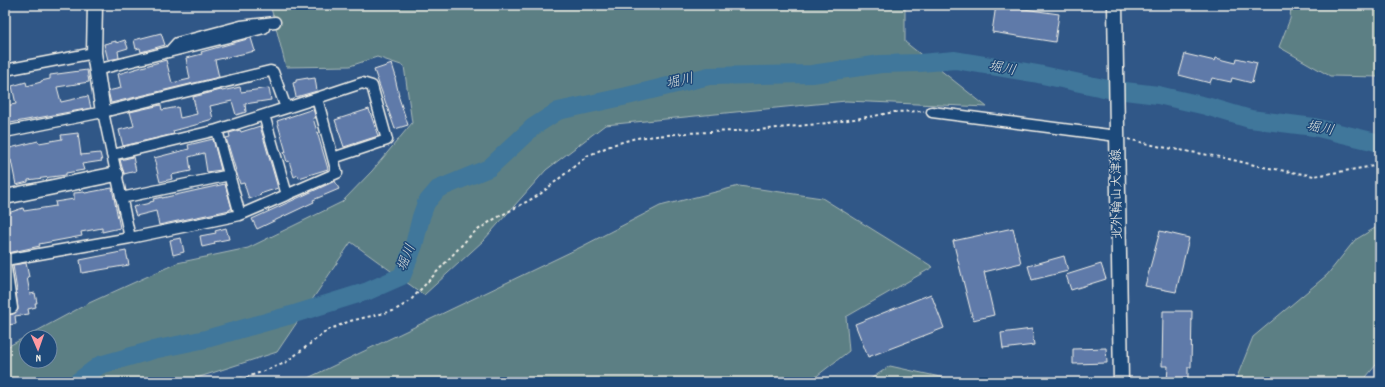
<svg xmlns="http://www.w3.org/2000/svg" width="1385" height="387" font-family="Dekko,'Klee One',sans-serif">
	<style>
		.green { fill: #5c7f84; stroke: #a8b8b6; fill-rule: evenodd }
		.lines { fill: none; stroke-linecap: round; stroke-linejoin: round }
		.river { stroke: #3f779b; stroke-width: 18 }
		.building { fill: #5f7aa9; stroke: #f4f1e8 }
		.street-casing { stroke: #f4f1e8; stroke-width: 13 }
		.secondary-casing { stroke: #f4f1e8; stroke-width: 17 }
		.path { stroke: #f4f1e8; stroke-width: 2; stroke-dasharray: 3 3; stroke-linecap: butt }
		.street { stroke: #1f4a7a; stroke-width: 10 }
		.secondary { stroke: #1f4a7a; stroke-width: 14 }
		.labels { text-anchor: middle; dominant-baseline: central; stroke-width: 3; stroke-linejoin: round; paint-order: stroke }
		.street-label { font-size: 13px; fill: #f4f1e8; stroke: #1f4a7a }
		.water-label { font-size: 14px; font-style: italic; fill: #d9dfdc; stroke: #1f4a7a }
	</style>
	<rect width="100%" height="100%" fill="#305787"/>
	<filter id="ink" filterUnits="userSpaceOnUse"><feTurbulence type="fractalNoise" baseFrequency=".025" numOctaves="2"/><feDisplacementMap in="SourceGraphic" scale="8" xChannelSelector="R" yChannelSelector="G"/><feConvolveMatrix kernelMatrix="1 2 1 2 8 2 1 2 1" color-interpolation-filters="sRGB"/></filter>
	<g filter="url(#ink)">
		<path class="green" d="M278,5h627v37l82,65 -141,-6 -241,24 -59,45 -63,71 -59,54 -73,-53 -74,110 -93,30h-179v-34l84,-45 88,-40 71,-15 94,-46 30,-31 40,-48 -8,-57 -27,-9 -27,9 -64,1 -15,-59zM26,337h24v24h-24z
			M1291,5h89v72l-50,-1 -51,-29 11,-28z
			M739,186l83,12 111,69 -87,50 3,34 -40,31h-511l10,-4 273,-131 79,-41z
			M1380,225v135l-18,22h-127l18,-45 74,-62 28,-35z
			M890,366l73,16h-97z"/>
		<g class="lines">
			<path class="river" d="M77,382l23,-17 53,-15 53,-11 85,-24 77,-24 34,-15 12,-31 7,-28 5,-14 12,-14 51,-21 44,-41 25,-16 69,-15 82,-20 103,-2 69,-10 39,-1 35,-3 83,14 70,15 50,6 48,11 44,13 64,8 66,16"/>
		</g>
		<path class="building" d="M996,5l63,9 -4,28 -63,-10z
			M161,33l4,12 -24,7 -1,-4 -4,1 -2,-9z
			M251,38l4,13 -40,9 4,17 -108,26 -3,-12 13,-3 -3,-14 48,-14 6,23 18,-4 -4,-21 16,-4 -1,-2z
			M125,40l3,8 -10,3 1,7 -11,2 -4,-16 12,-3v2z
			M1185,54l30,7 1,-3 20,5 1,-5 20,5 -5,20 -20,-5 -1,4 -19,-4 -2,5 -31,-8z
			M392,64l4,13 -1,1 4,17h-1l10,30 -13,4 -21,-59z
			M87,70l2,12 -32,5 4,15 27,-6 3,12 -86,16v-18l11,-2 -4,-18 14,-4 1,4 14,-4v-1l9,-2v-4z
			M308,78v1l7,-1 2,13 -21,6 -3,-14 3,-1v-2z
			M240,87l1,5 28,-4 2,12 -26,4 1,8 -10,3 -4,-14 -22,5 3,13 -14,4v1l-26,7 1,3 -51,12 -4,-16 15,-4 -4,-14 31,-7 1,5 16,-3 2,11 17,-4 -4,-17 28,-7 1,1z
			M313,109l3,9h-3l15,51 -29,9 -1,-3 -4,2 -5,-16 -2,1 -3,-10h2l-9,-31z
			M369,109l9,27 -34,11 -9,-27z
			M260,126l18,62 -18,6 1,1 -12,4 -5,-16 -4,1 -14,-46 4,-1 -1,-4 11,-3 1,2z
			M78,133l3,22 19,-2 2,8 -20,3 2,6 -18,3v2l-38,5v2l-12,3 -5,-25 -3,1 -2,-12 32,-8 1,2 23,-4 -1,-4z
			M213,139l8,31 -14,2 -3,-19 -15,4 2,14 -20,4 1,4 -12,3 -6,-24 35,-9 -1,-4z
			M133,157l3,14 -12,3 -4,-14z
			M335,181l4,8 -26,11 1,2 -57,27 -5,-10z
			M225,184l7,25h-2v1l-71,15 -3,-14 -20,5 -3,-9 17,-4v-1l4,-1 -1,-2 9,-2v1z
			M112,188l8,40 -18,4v-4l-21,4 1,4 -43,8 1,2 -32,7 -3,-20v-19l18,-6 1,3 32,-5 -1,-4 19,-3v-6l10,-1 1,1z
			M226,228l3,11 -15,3 1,2 -13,3 -2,-11 16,-3 -1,-2z
			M1013,228l8,35 -37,9 10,43 -21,5 -20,-79z
			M1160,231l29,7 -13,54 -31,-6z
			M181,238l3,14 -11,3 -3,-15z
			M126,251l3,14 -47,8 -2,-13z
			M1064,256l4,15 -36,9 -4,-14z
			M26,263l3,14h-2l3,17 5,-1 2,10h-2l1,4 -8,2 1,5 -14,2 1,8 -11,1v-10l8,-1 5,-4 -2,-19h1l-4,-26z
			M1101,264l5,15 -35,11 -5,-15z
			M931,294l13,34 -76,29 -13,-33z
			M1163,311h29l-1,56h-3v15h-21l1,-16h-6z
			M1032,329l2,16 -31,4 -2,-16z
			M1106,348l1,15 -34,1v-15z"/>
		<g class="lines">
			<defs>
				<path id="street" d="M169,52l8,-9 64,-17 34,-4
					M5,70l89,-17
					M96,70l168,-42
					M317,98l45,-15 10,3 15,54 -54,18
					M103,112l27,126
					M932,112l185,24
					M264,115l23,80
					M5,132l98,-20 167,-41 3,1 13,36 -69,22 23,85 -110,23 -125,22
					M112,155l105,-25
					M121,198l109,-23
					M240,215l97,-42 -20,-75 -31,10
					M5,262l7,46 -7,1"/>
				<path id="secondary" d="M95,5l-1,48 9,59
					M1115,5l6,377
					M5,197l111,-23"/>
			</defs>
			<use href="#street" class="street-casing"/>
			<use href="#secondary" class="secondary-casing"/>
			<path class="path" d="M1128,139l33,8 59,10 43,10 51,9 66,-11
				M186,382l5,-1 54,-3 40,-15 43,-33 22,-9 43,-10 16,-9 63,-68 19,-13 48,-26 48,-39 25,-11 24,-7 51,-5 71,-3 70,-7 46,-7 20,-4 30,-1"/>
			<use href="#street" class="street"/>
			<use href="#secondary" class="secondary"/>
		</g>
	</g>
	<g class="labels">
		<g class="street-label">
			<text transform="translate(1118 194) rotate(-91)">北外輪山大津線</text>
		</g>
		<g class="water-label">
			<text transform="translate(1002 69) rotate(11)">堀川</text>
			<text transform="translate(680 82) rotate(-13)">堀川</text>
			<text transform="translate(1320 129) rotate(11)">堀川</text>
			<text transform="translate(407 258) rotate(-68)">堀川</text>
		</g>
	</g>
	<rect width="1385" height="387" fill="none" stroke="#1f4a7a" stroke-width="20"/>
	<rect x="10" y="10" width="1365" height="367" fill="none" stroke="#f4f1e8" stroke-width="1.5" filter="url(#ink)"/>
	<g transform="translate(38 349) rotate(178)"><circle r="19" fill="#1f4a7a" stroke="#748da6"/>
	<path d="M0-3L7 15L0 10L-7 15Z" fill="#ff9aa2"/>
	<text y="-6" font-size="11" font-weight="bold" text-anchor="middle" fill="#f4f1e8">N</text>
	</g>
</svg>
